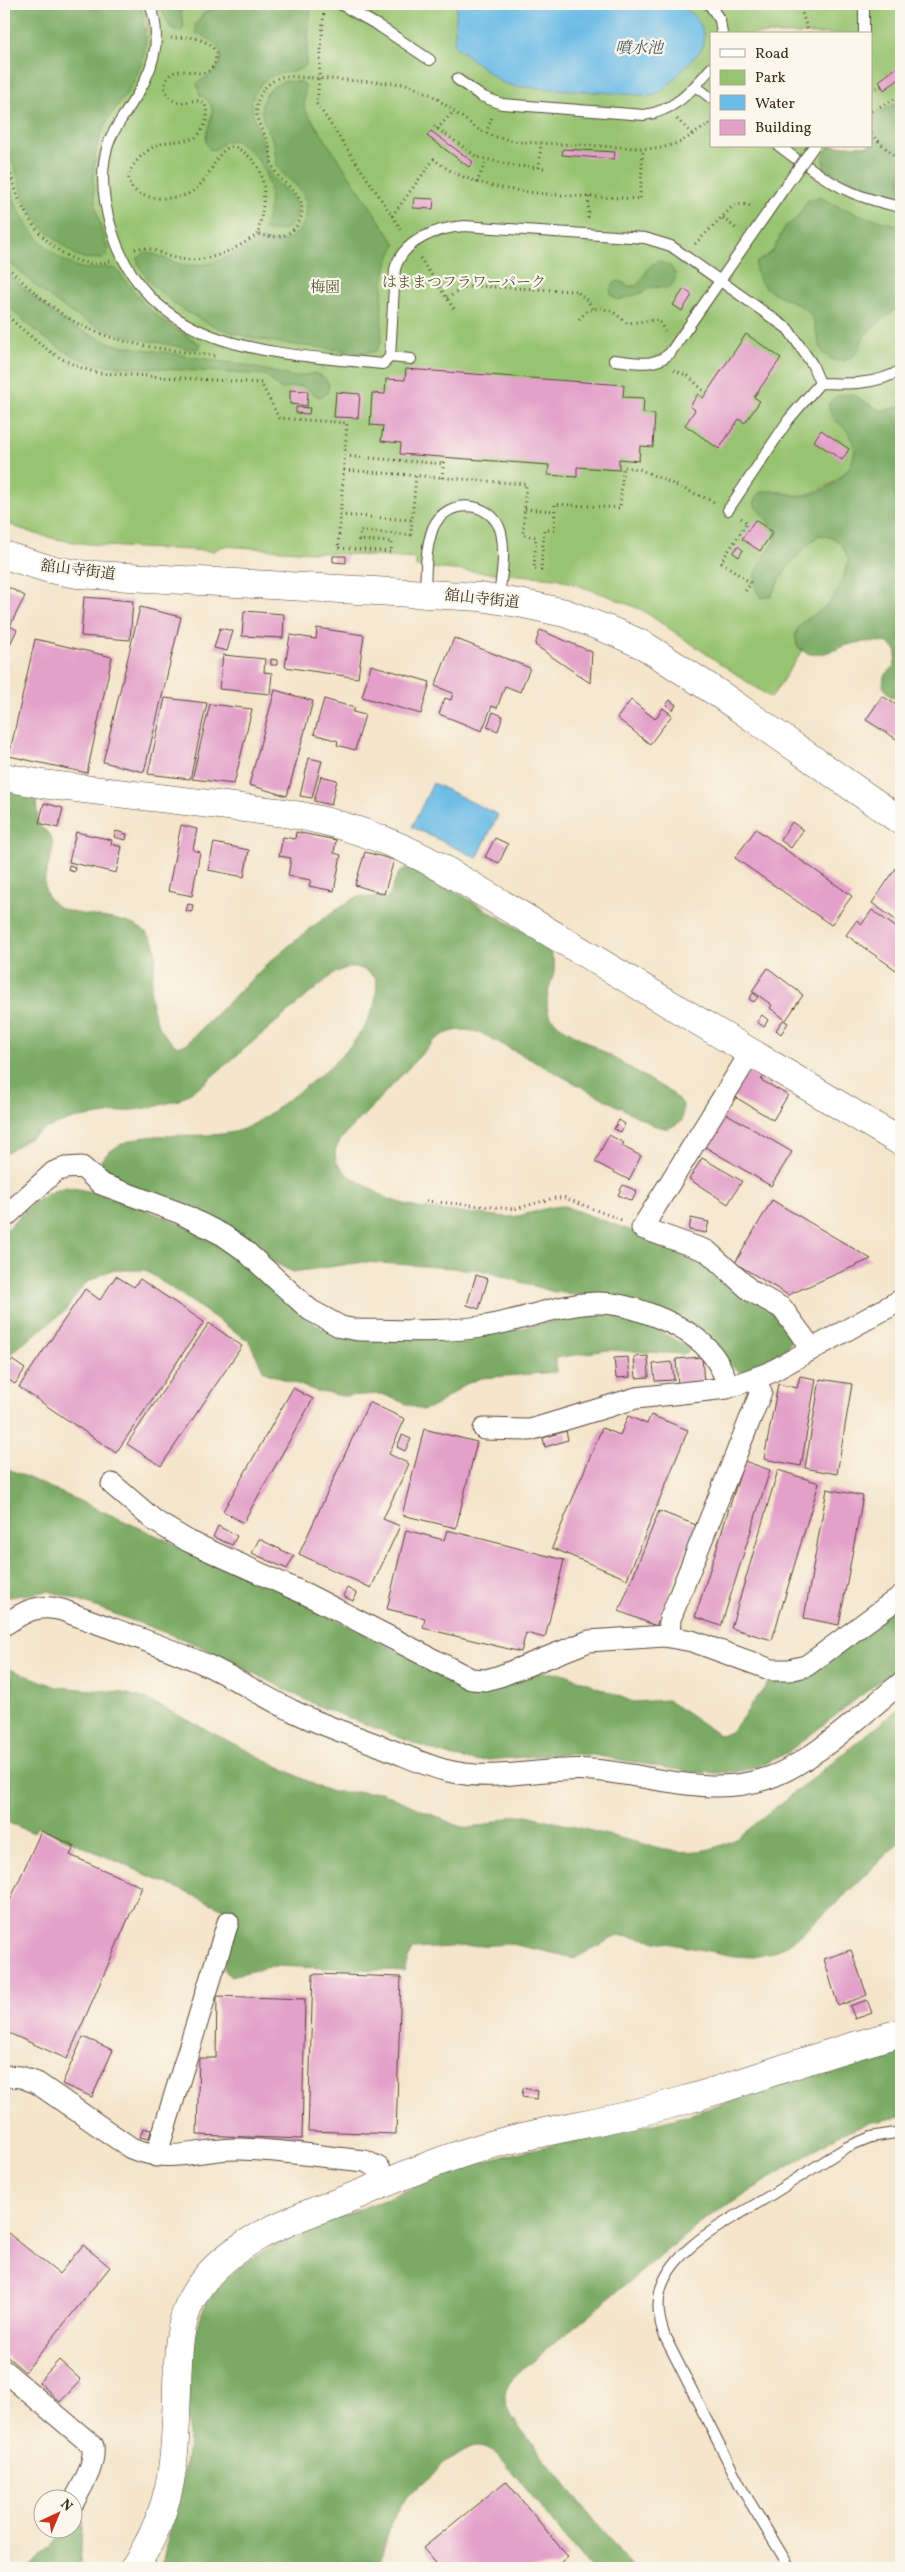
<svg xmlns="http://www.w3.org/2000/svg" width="905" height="2572" font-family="Vollkorn,'Noto Serif JP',serif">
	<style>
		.green { fill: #98c471; stroke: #6a7748; fill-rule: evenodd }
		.forest { fill: #7aaa63; stroke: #5a6a40 }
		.water { fill: #6abbe6; stroke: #527282 }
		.building { fill: #e3a0c9 }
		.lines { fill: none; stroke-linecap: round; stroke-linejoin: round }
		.lane-casing { stroke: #574638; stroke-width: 12 }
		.street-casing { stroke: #574638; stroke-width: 23 }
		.secondary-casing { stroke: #574638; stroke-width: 29 }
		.primary-casing { stroke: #574638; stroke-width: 29 }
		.path { stroke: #574638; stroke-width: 3; stroke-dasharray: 1 4; stroke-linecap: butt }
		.lane { stroke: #fff; stroke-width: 10 }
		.street { stroke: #fff; stroke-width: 21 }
		.secondary { stroke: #fff; stroke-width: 28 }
		.primary { stroke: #fff; stroke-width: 28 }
		.lane-bridge-casing { stroke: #574638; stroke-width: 12; stroke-linecap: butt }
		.lane-bridge { stroke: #fff; stroke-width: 10 }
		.labels { text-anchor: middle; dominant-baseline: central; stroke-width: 4.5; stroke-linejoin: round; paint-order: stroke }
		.park-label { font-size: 15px; fill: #575837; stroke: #fbf7ec }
		.street-label { font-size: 15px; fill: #3b2a1e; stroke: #fbf7ec }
		.water-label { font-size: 16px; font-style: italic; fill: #49565a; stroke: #fbf7ec }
	</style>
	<rect width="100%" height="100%" fill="#fbf7ec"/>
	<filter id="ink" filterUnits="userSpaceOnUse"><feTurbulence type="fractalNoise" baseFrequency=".02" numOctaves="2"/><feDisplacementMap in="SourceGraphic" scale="10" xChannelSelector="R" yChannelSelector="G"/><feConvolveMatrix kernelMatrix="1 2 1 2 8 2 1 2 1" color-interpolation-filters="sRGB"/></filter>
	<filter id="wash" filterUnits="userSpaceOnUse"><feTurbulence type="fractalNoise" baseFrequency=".0096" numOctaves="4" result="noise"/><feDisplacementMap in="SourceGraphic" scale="20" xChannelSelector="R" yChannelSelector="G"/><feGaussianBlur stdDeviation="1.12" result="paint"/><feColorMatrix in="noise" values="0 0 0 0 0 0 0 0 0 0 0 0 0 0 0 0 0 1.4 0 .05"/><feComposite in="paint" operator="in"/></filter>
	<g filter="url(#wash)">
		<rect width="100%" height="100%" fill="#f4e5cb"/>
		<path class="green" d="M139,4h762v403l-20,4 -30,-17 -20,23c6,5 14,9 18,15 22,31 -21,59 -47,63 -8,2 -16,-4 -23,-3 -9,2 -17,9 -25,12l23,29 -3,14 -20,28 17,21c12,-25 27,-43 48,-61 20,2 22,8 30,25 -11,30 -16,47 -46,61l-7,23 6,7 -31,47 -129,-88 -39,-16 -47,-16 -140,-11v-8l-193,-13 -10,5c-66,-4 -148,0 -209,-29v-492l144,7 -2,-16zM711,34h160v112h-160z"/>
		<path class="forest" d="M4,4h135c13,35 6,62 -15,93 -7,10 -16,21 -21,32 -16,37 -10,83 5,120l-1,6 -4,4 -20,-1 -9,-4 -32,-27 -17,-27 -10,-32 -11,-21z
			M160,4h19l5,23 -4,6 -11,-7z
			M221,4h90l-5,61c-12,11 -29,4 -42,16 -24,23 -6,41 0,66 3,10 1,21 8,30 9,12 22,16 25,32 -1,18 -16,25 -33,21 1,-5 3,-10 4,-15 7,-32 -6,-60 -34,-75l-10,2 -8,7 -6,1c-15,-18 19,-40 -10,-55l-3,-11c5,-6 11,-6 16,-11 18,-18 2,-34 -17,-40l-1,-8 10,-13z
			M285,81l16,1 4,3 -1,23 92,137c-18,26 -13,67 -15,97l-5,9c-16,4 -36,-2 -53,-3 -58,-6 -114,-13 -159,-53 -11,-9 -23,-22 -27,-36l9,-7c14,3 26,12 41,13 27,2 51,-12 72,-26 13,3 26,5 37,-5 12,-12 15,-31 3,-45 -5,-7 -14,-11 -19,-19 -6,-8 -4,-20 -7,-29 -3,-8 -8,-14 -10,-21 -5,-18 4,-34 22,-39z
			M901,101v98l-51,-14 -26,-18v-12l6,-9h41v-30z
			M4,167c5,12 7,25 12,37 11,26 37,56 65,64 12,3 24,-2 35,1l28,35 20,18 33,20 4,2 -1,4c-11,3 -27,-3 -38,-5 -77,-12 -98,-32 -154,-82l-4,-4z
			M820,197c26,15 52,22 81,29v76c-10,15 -25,20 -36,33 -5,6 -5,15 -10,20 -4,4 -13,7 -18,6 -26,-5 -15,-37 -30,-50 -18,-16 -54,-17 -51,-48l16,-11 13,-25 11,-8 13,-20z
			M658,261l13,6 5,8 -3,9 -6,4 -15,-1 -13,7 -21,6 -6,-4 -2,-6 6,-9 6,1 6,4h8c8,-8 11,-20 22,-25z
			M4,271l51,44 18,12 39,17 132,21 51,12 20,-4 8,4 6,7 -2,9 -7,4c-9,-2 -13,-12 -23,-11 -5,0 -11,3 -17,4l-14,-15 -166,-10c-42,-11 -65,-35 -96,-62z
			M851,394l30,17 20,-4v295l-12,-7 -6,-9 1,-10 10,-9 3,-15 -8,-9c-13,-2 -24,-2 -38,1 -15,4 -40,20 -53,2 -2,-3 -3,-11 -2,-14 4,-13 30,-21 39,-36 7,-10 10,-24 14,-35 -7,-18 -10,-24 -30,-26 -21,17 -36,36 -48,61l-10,2c-18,-24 10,-41 16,-65l-23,-29 4,-10c14,-8 26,2 41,2 24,0 60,-25 55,-50 -4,-21 -21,-20 -26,-42l10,-9z
			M4,790l25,5 7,5 2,24c3,4 11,8 13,13 9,18 -19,43 1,65 20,21 87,7 102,41 6,14 -3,30 -3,45 -2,22 8,47 27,59l8,-3 81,-80 46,-38 40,-27 8,-3 26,2c10,-14 7,-35 30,-29l124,73c29,28 1,39 7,69 1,5 8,11 12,15l112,67 11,11 -1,17 -14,8 -15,-4 -172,-92c-18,-5 -30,-4 -46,7l-94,99 -6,11 1,12 11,12 39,24 31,10 90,9c20,0 37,-11 57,-11l133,49 74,56 21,27c-5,18 -35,31 -52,34l-10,-7 -6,-11 -143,-59 -27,-3 -73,-22 -117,-8 -71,10 -22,-11 -43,-35 -121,-50 -5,-5 -1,-11c32,-38 90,-18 133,-28 20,-5 36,-19 52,-31 37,-26 97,-72 90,-122 -17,-15 -23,-15 -43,-5l-130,110 -24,16 -26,7 -80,12 -29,10 -40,25z
			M66,1187c38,4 132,40 162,63 37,28 66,67 110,86l173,-5 61,-15 24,-3 25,2 28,10 41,23 -2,4 -5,2 -76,-4 -51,8v14l-75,6 -15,6 -31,22 -13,4 -40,-16 -39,2 -27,-5 -52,-19 -15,-31 -104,-71h-34l-27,14 -18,26 -62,49v-127c19,-19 35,-39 62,-45z
			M4,1467l283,127 167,86 86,-8 26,2 67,28 34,-2 52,35 10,-2 8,-8 31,-42 133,-78v70l-6,-1 -10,3 -97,75 -23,12 -24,7 -25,2 -25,-1 -98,-17 -32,-1 -85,7 -22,-4 -22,-7 -114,-44 -122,-62 -130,-48 -17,-5 -39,6 -6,-2z
			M4,1667l53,20 63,5 26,7 173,88 14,5h48l77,34c25,7 44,-12 69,-11l145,36c26,2 44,-1 67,-14l162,-130v133l-61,60 -51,44 -17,9 -19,4 -19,-1 -98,-19 -19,-1 -42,22 -63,-14 -100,5 -8,22 -131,-5 -42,10 -5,-3 -2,-5 9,-50 -9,-9 -187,-83 -3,7 -30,-12z
			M901,2049v68l-34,6 -27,11 -136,86 -186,153c-16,17 -16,23 -7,44l122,151h-43l-89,-110c-8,-6 -14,-12 -24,-12 -16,0 -66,44 -75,58 -13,18 -17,43 -24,64h-214l-1,-8c7,-36 20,-73 24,-109 4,-45 -3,-105 18,-145 26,-48 82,-66 129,-86 56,-23 112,-48 171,-64 60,-16 123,-23 183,-41 71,-21 141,-50 213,-66z
			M83,2509l-3,59h-51l36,-38h7l1,-9z"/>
		<path class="water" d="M457,4h221c18,12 31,23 23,46l-36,39 -11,7 -141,-10 -12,-4 -47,-37z
			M433,783l65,32 -21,43 -65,-31z"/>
		<g id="blocks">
			<path class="building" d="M901,64v14l-17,12 -5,-9z
				M431,131l42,31 -4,5 -42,-31z
				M563,149l52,3 -1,7 -52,-4z
				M414,198l20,1 -1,10 -20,-1z
				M684,289l8,6 -10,16 -9,-6z
				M746,334l35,24 -27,39 6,4 -15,22 -6,-4 -20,30 -34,-24 10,-15 -5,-4 8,-12 5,4z
				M406,369l218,16 -1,12 21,1 -1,15 12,1 -2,33 -13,-1 -1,15 -20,-2v11l-42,-3v10l-29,-2 1,-10 -149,-11 1,-11 -20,-2 2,-15 -13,-1 2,-32 13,1 1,-15 19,1z
				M290,390l18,1 -1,15 -17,-2z
				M336,392l24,2 -2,24 -24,-1z
				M296,407l14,1 -1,6 -13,-1z
				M821,430l28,19 -7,11 -28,-19z
				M755,520l18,12 -13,19 -18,-12z
				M738,546l5,4 -4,7 -6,-4z
				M333,556h13v7l-13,-1z
				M4,585l21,11 -15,30 7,4 -13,26z
				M84,597l49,4 -3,39 -49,-4z
				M140,607l41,10 -37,155 -41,-10z
				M244,611l40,3 -1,24 -41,-2z
				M220,628l13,3 -6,20 -13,-3z
				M317,628l47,7 -6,43 -73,-11 5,-32 26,4z
				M540,630l52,22 -2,31 -55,-38z
				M454,638l76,30 -10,24 -15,-6 -8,22 -5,-2 -10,25 -43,-17 6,-16 6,2 2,-7 -18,-7z
				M35,639l77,18 -25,116 -78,-17z
				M223,655l42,4 -1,13 8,1 -2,21 -51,-5z
				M271,659l6,1v5h-6z
				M4,660l4,3 -4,8z
				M371,665l59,17 -9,32 -59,-17z
				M275,690l38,11 -26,95 -38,-11z
				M882,696l19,12v27l-3,5 -32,-20z
				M165,698l42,5 -17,76 -42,-5z
				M324,699l31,9 -2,4 12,3 -10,35 -18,-5 1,-4 -24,-7z
				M631,700l24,19 8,-11 9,7 -22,29 -33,-26z
				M670,700l6,5 -3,5 -7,-5z
				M210,704l42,5 -18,75 -42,-5z
				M493,712l10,4 -5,15 -11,-4z
				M309,758l13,3 -10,37 -12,-2z
				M321,776l16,4 -6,25 -17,-4z
				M44,803l19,5 -5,20 -19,-5z
				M792,822l11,8 -12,18 -11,-8z
				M181,825l16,4 -4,21 7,2 -8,44 -24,-5z
				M756,829l96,67 -21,29 -96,-67z
				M116,831l11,3 -1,6 -12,-3z
				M76,832l36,8 -1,4 11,3 -6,26 -47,-11z
				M296,832l40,8 -2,13 7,2 -7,36 -25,-5 2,-6 -23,-4 3,-18 -12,-2 4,-19 12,2z
				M495,838l13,6 -9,19 -14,-6z
				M214,843l35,7 -5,27 -36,-7z
				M365,852l29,8 -10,34 -29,-9z
				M901,861v60l-1,2 -28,-20z
				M69,865l6,2 -1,5 -6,-2z
				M188,904l5,1 -1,7 -6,-1z
				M872,910l29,21v38l-2,3 -53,-37 11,-15 5,4z
				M768,968l35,27 -17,25 -16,-12 2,-3 -20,-14z
				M753,993l5,4 -4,5 -5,-3z
				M762,1015l6,5 -4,7 -7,-5z
				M783,1020l5,3 -7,11 -5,-4z
				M752,1068l12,8 -3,4 27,15 -15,25 -41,-25z
				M722,1111l70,41 -21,34 -69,-41z
				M619,1120l6,4 -4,8 -7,-3z
				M609,1135l15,8 -2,3 19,10 -12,24 -34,-18z
				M702,1158l40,23 -14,23 -39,-25z
				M623,1185l14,6 -5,10 -14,-6z
				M772,1200l99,59 -83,36 -53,-32z
				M691,1218l18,4 -3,11 -17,-3z
				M476,1275l12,4 -9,30 -12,-4z
				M116,1276l18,11 6,-8 64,43 -88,131 -97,-66 66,-98 15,11z
				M209,1323l33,23 -81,120 -34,-22z
				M648,1356l1,21 -13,1 -2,-21z
				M628,1357l2,20 -14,1 -2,-20z
				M702,1357l2,26 -26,2 -2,-26z
				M12,1360l13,9 -10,15 -11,-7v-6z
				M672,1362l2,18 -19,1 -2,-17z
				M800,1376l16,3 -15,87 -37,-7 14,-75 19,4z
				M820,1379l32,5 -15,90 -32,-6z
				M293,1388l20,11 -70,124 -20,-12z
				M369,1402l36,17 -16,35 20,10 -26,55 17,7 -29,62 -72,-34z
				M651,1415l37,15 -61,149 -75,-31 50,-120 18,7 8,-19 19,8z
				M424,1429l53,13 -21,86 -54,-13z
				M566,1431l2,9 -23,7 -2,-9z
				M402,1435l9,4 -6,12 -8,-4z
				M744,1461l26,9 -49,156 -26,-9z
				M778,1470l41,13 -47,157 -41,-12z
				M827,1489l36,7 -24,129 -35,-7z
				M659,1511l37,14 -40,101 -37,-15z
				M218,1526l19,10 -5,9 -19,-8z
				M406,1530l38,10 3,-10 117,30 -19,78 -19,-5 -5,19 -98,-24 2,-10 -38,-9z
				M259,1539l35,17 -7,13 -35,-16z
				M347,1588l9,5 -3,8 -10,-5z
				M41,1831l34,15 -5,9 72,32 -75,172 -63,-28v-117z
				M851,1950l16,45 -29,11 -14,-47z
				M313,1974l88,3 -5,157 -88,-3z
				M217,1996l88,3 -3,140 -105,-4 2,-77h17z
				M867,2000l5,13 -17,6 -5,-13z
				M83,2037l30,13 -21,47 -30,-13z
				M523,2088l15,3 -1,8 -15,-2z
				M143,2128l8,2 -2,9 -9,-2z
				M8,2233l51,41 24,-29 27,22 -85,105 -21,-18v-116z
				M59,2360l22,20 -21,22 -21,-20z
				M506,2481l62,76 -13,11h-115l-17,-20z"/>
		</g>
	</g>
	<g filter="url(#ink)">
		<use href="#blocks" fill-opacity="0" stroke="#574638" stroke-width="1"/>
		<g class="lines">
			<defs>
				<path id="lane" d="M150,4c14,37 2,70 -20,102 -8,13 -18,25 -22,39 -9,27 -4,60 4,86 38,123 166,122 271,133l7,-7 5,-88c8,-29 42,-41 69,-43l181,12 26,8 117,83 24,35 8,19
					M340,4l39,22 51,34
					M709,4l11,16 2,14
					M864,4v30
					M457,79l24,17 21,8 142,11c31,-4 47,-24 67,-47
					M695,86l16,12
					M779,146l16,12
					M809,167c31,23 54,32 92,40
					M390,357l21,2
					M614,360c21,2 40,8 56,-7l113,-163
					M728,510l61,-91 31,-36c27,1 57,2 81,-13
					M425,593c1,-22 0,-44 8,-65 13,-31 59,-28 68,4 5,22 0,45 -2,66
					M790,2568l-48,-79 -77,-152c-6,-17 -9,-31 -4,-49 14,-43 70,-68 105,-90 27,-17 54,-34 81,-51l24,-10 30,-5"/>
				<path id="street" d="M751,1052l-109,176 65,23 44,40 31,17 30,41
					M4,1218l50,-46 11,-4 17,-1 19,17 79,29 43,22 20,14 67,61 31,17 17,3c41,0 82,3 122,-3 39,-5 77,-23 116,-24 33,-1 88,21 111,45 11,12 17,25 22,39
					M484,1429l46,1 106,-32 91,-10 42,-15 132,-73
					M112,1484l43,37 33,20 120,54 163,84 15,1 14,-4 89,-35 75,-5 28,5 80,29h17l17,-4 14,-10 81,-60
					M4,1625c20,-13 33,-22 58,-15 49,19 101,35 149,57 27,13 53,30 80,43 31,16 65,26 97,39 21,8 43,19 65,23 46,10 93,-6 140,-2 60,5 116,28 175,8 45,-15 96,-66 133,-95
					M669,1636l1,-17 91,-227 -6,-13
					M4,2076l17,1 16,6 94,65c42,17 67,0 109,1 41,1 84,8 125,12l14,7 8,14
					M156,2156l72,-234
					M4,2371l89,75c2,20 -10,38 -19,55"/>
				<path id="secondary" d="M4,777l38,7 243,29c56,9 105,26 155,54l461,275
					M134,2568c41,-62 41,-109 43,-181 1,-29 1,-60 14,-87 32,-62 112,-83 171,-107 47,-20 94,-40 143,-52 60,-15 121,-23 180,-41 72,-21 143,-49 216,-67"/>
				<path id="primary" d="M4,555l45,14 28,5 403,23 44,7 41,9 54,21 26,12 74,48 182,127"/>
			</defs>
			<use href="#lane" class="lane-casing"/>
			<use href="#street" class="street-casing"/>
			<use href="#secondary" class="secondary-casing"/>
			<use href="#primary" class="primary-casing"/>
			<path class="path" d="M799,4l10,30
				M324,9l-7,95 86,128
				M171,38c8,0 19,-2 27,1 6,2 13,5 16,11 2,3 2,7 1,11 -6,22 -26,6 -40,11 -7,2 -9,8 -11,15 13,29 22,7 40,16 7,13 1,26 -9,35 -15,5 -31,1 -45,11 -42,31 -16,55 27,48 35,-5 34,-47 56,-51 40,19 32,52 25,88 8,2 15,4 23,2 16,-3 25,-22 19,-36 -4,-11 -17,-16 -23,-26 -7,-9 -5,-19 -8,-29 -2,-8 -7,-14 -10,-21 -8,-21 4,-42 25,-48l122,8 26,11 47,35 14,6 26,6 139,7 23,-7 30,-19
				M871,89l11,-3
				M871,111l30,-15
				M677,119l16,16
				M434,126l43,31 38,9 30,2
				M437,129l17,-18
				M486,133l6,-16
				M871,134l30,29
				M4,156c8,19 12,42 24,61 16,26 50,56 82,44
				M539,168l2,-25
				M477,183l9,-23
				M392,216l42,-57c44,40 149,36 206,40l3,-49
				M588,218l1,-23
				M723,218l15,12
				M695,244l36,-36c8,-5 12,-5 21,-1
				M135,249c14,-4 21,3 33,7 34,11 63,-4 90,-22
				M420,258l36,54
				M4,264c22,21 45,43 71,58 43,24 95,28 142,34
				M447,298l15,-9 11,-3 103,5 11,9 6,9
				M4,313c30,27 55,51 95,60l162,10 18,35 68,5 -9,125 53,4 1,-10 -33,-2 1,-9 51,4 1,-15
				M579,319l8,-8 12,-3 13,3 15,12 31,-3 7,11
				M674,370l14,6 16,15
				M345,456l99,8
				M344,470l182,14 -3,51 13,2 -2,32 7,1 3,-40h10l1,-26 65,4 3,-41 16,2 75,33
				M442,478l2,-20
				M525,509l30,2
				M340,515l72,5 4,-44
				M741,518l6,5 -26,39 30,21 -7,10
				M426,1201l89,8 39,-11h11l59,23"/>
			<use href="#lane" class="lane"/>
			<use href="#street" class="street"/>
			<use href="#secondary" class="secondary"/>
			<use href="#primary" class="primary"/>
			<defs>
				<path id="lane-bridge" d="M783,190l31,-44"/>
			</defs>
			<use href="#lane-bridge" class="lane-bridge-casing"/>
			<use href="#lane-bridge" class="lane-bridge"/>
		</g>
	</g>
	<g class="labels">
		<g class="park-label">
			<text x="464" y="283">はままつフラワーパーク</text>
			<text x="325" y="288">梅園</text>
		</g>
		<g class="street-label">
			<text transform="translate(78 571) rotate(7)">舘山寺街道</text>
			<text transform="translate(482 600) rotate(6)">舘山寺街道</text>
		</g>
		<g class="water-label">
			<text x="639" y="49">噴水池</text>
		</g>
	</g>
	<rect width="905" height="2572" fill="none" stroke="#fbf7ec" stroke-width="20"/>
	<rect x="710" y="32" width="162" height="115" fill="#fbf7ec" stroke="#aea59a"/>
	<rect x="720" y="49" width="25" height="8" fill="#ffffff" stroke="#aea59a"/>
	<text x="755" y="58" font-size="15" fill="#3b2a1e">Road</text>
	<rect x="720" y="70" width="25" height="15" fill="#98c471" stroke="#aea59a"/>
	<text x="755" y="82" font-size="15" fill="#3b2a1e">Park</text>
	<rect x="720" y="95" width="25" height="15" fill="#6abbe6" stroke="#aea59a"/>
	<text x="755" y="108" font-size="15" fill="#3b2a1e">Water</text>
	<rect x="720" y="120" width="25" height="15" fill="#e3a0c9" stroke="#aea59a"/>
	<text x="755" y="132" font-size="15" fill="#3b2a1e">Building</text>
	<g transform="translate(58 2514) rotate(44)"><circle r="24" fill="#fbf7ec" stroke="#aea59a"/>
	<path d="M0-4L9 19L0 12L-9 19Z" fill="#c8321e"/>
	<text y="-8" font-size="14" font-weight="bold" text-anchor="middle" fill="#3b2a1e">N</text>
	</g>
</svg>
